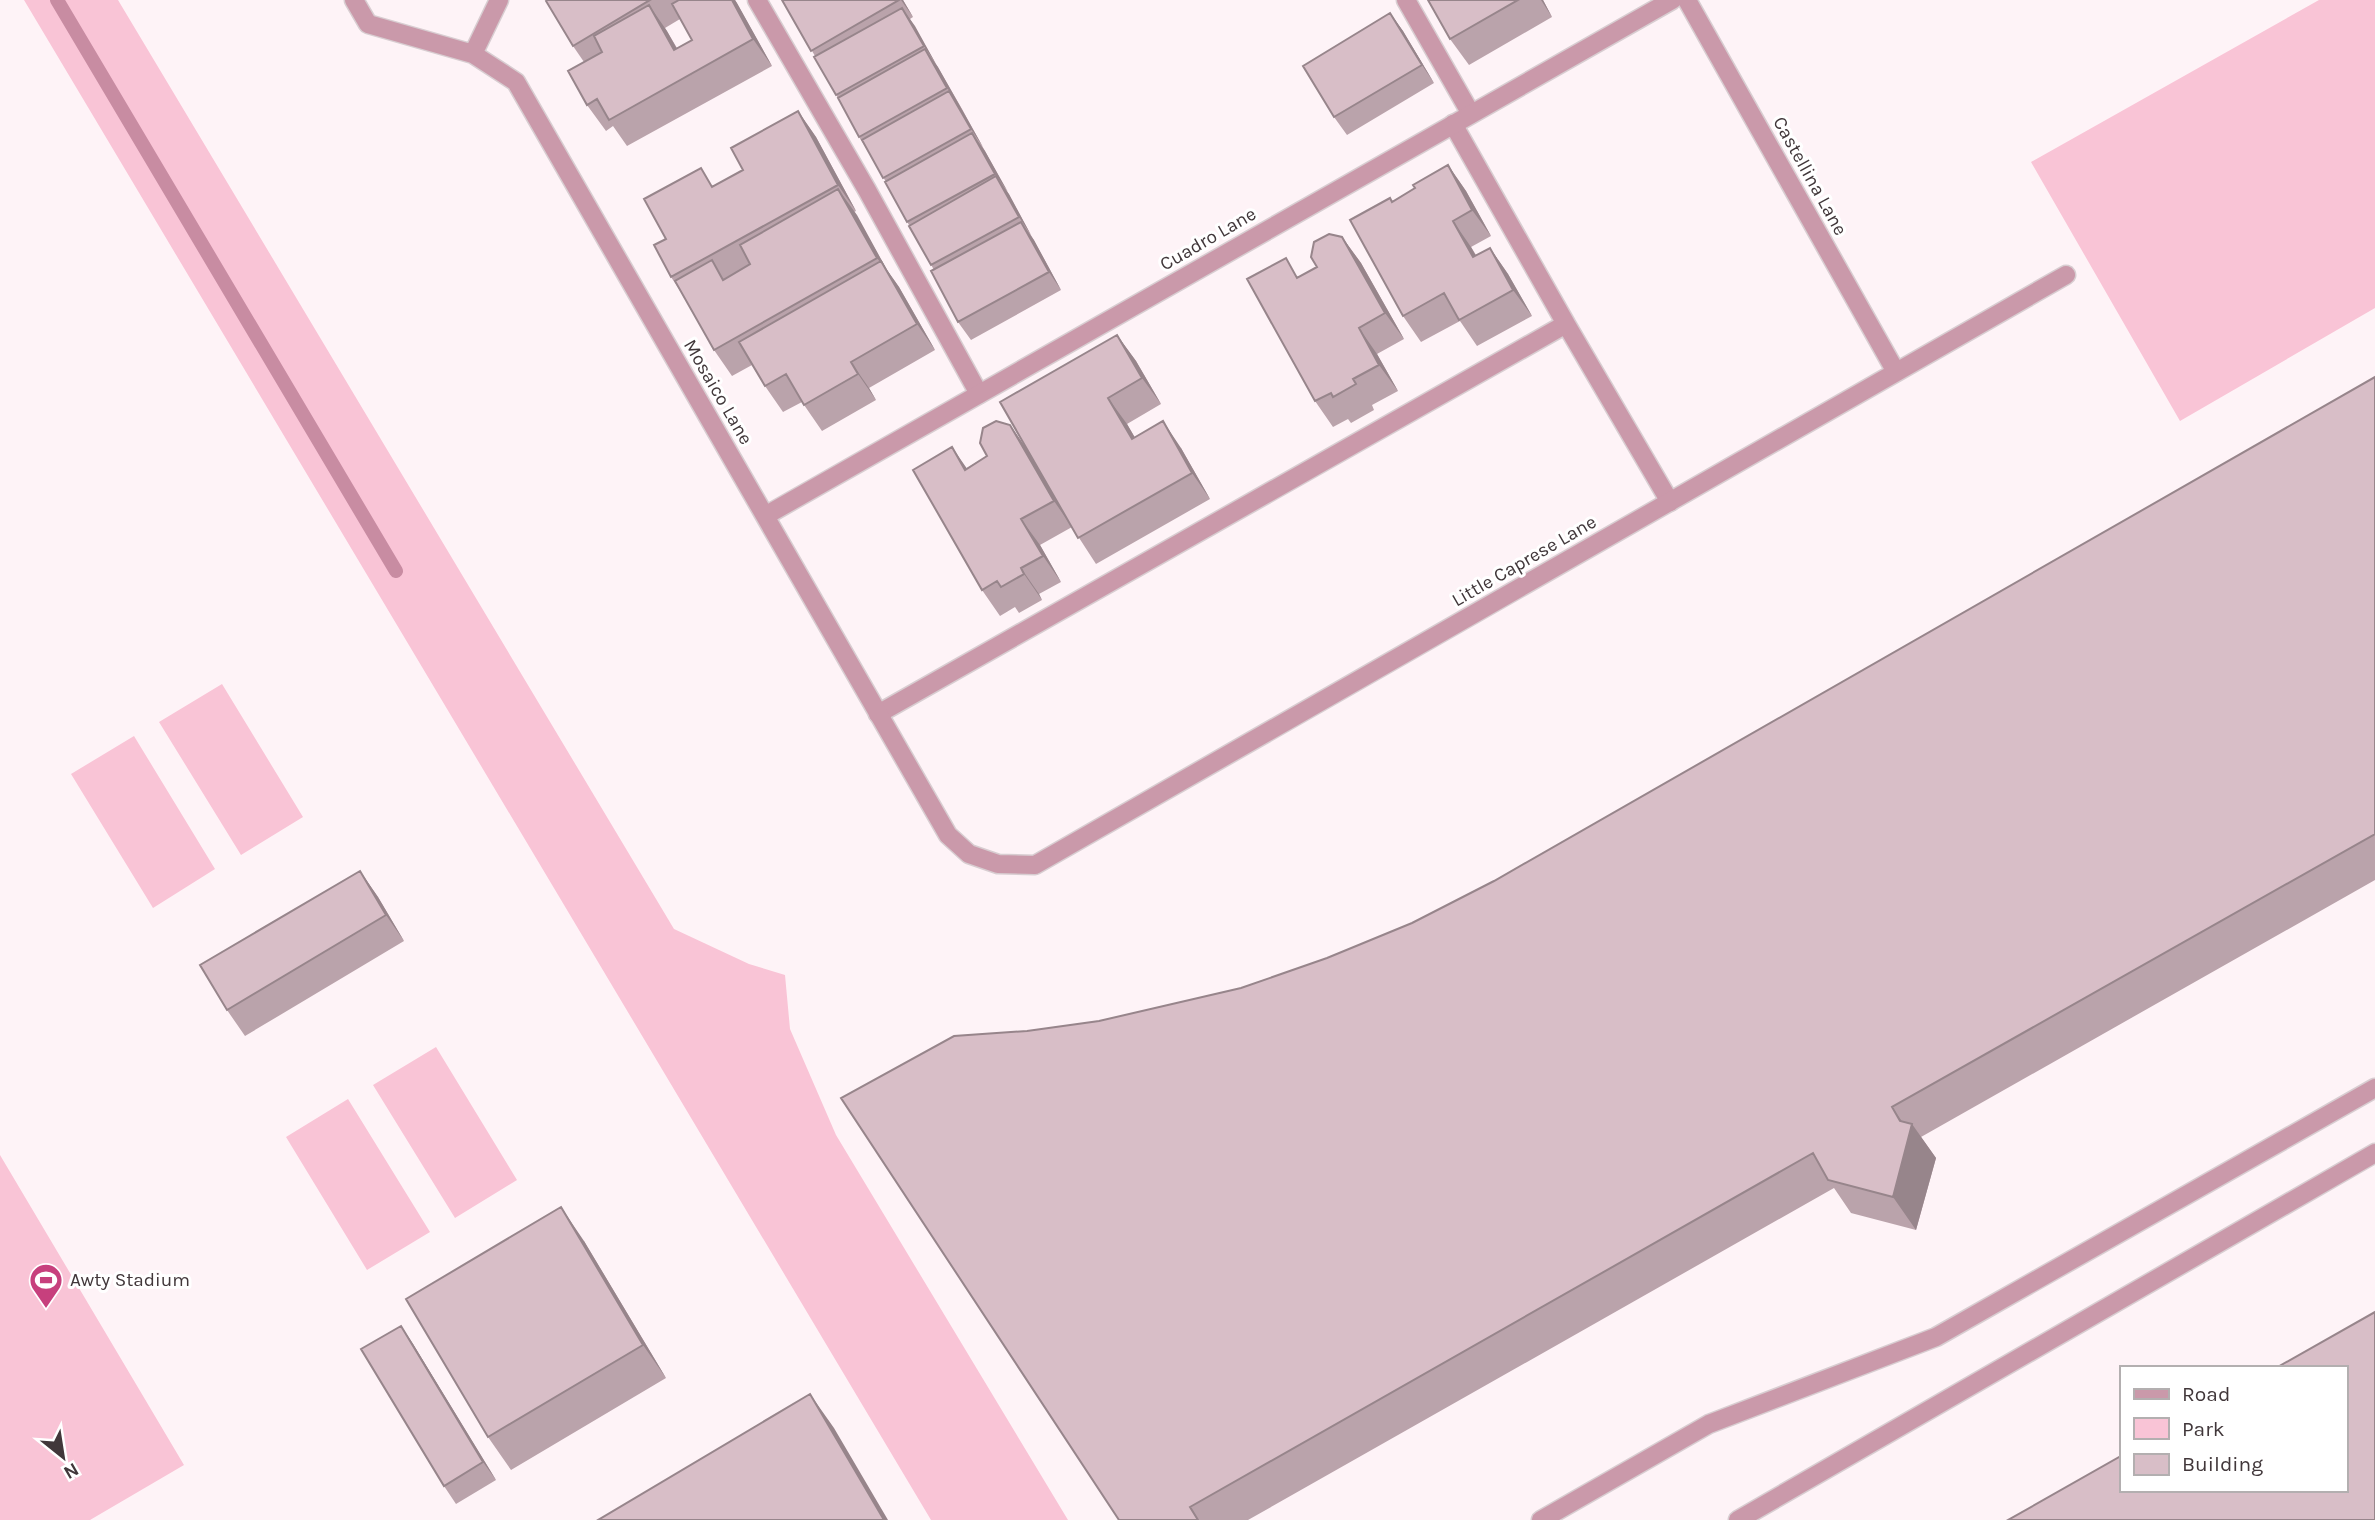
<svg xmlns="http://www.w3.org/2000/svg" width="2375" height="1520" font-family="Karla,sans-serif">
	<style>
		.green { fill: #f9c4d6 }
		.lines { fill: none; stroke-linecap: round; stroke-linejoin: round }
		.stream { stroke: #c88ca2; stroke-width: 14 }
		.service-casing { stroke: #d8cdd1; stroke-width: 21 }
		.minor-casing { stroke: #d8cdd1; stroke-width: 21 }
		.service { stroke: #ca99aa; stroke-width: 18 }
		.minor { stroke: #ca99aa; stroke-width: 18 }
		.wall { fill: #baa3ab; fill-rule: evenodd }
		.shaded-wall { fill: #97858b }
		.building { fill: #d8bec7; stroke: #97858b; stroke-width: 2 }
		.labels { text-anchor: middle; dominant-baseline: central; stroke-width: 6; stroke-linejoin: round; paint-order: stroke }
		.street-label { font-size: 19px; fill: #41373a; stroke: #fff }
		.poi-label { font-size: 19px; fill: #41373a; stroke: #fff; text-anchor: start }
	</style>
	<rect width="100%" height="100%" fill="#fef3f7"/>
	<path class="green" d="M24,0h94l556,929 75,35 36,11 5,54 46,106 232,385h-137z
		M2319,0h56v308l-195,113 -149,-259z
		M222,684l81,133 -62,38 -82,-133z
		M134,736l81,133 -62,39 -82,-134z
		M436,1047l81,133 -62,38 -82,-133z
		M348,1099l82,133 -63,38 -81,-133z
		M0,1155l184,310 -94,55h-90z"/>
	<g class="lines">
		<path class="stream" d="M57,0l339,571"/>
		<defs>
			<path id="service" d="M757,0l110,190 112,204
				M1406,0l65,114
				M1566,324l104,178
				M878,714l688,-390 -113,-200
				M1541,1520l168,-96 227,-87 439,-249
				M1738,1520l637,-367"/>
			<path id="minor" d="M354,0l14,24 105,30 43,28 432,753 21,19 29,10 37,1 1031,-590
				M1687,0l209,372
				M473,54l26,-54
				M765,516l907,-516"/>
		</defs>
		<use href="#service" class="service-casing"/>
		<use href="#minor" class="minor-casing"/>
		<use href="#service" class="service"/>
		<use href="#minor" class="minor"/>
	</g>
	<path class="wall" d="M547,0h188l37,66 -145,80 -14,-20 -7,5 -19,-26 -3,-43 -11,-16zM680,19l12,21 -15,8 -12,-20z
		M782,0h121l10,17 -3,2 52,90 99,181 -90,50 -13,-18 -24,-52 -49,-88h1l-20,-34 -7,-11 -44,-81z
		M1428,0h115l9,17 -83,48 -19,-26z
		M1390,13l13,18 31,52 -87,52 -13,-18z
		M798,111l18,26 40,74 -2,1 33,58 12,17 36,63 -66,38 7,12 -54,31 -20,-29 -19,10 -18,-26 -13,-21 -20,11 -18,-26 -35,-61 -8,-12 43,-91 29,-16z
		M1448,165l18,26 25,45 -20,11 5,8 14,-7 18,26 24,42 -55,30 -17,-25 -39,21 -18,-26 -10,-115 22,-13z
		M1342,237l19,26 43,76 -27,15 21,37 -26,14 2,5 -23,13 -3,-4 -15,8 -18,-26 -16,-124 18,-10z
		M1117,335l19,26 25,43 -34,20 8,14 46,10 29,51 -114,65 -24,-37 -32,18 21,37 -22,12 3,6 -23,13 -4,-6 -15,9 -18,-26 -15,-122 20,-12 23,-31 17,25z
		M2375,377v503l-454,257 15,21 -20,72 -65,-17 -17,-25 -586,332h-129l-92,-489 72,-10 142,-33 86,-30 85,-35 82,-42z
		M360,871l18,26 26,44 -159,95 -18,-26z
		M584,1241l82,137 -155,92 -23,-33z
		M401,1326l12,18 83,136 -40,24 -12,-18z"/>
	<path class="shaded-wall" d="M732,0h3l2,3 35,63 -19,-27z
		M901,0h2l10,17z
		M1541,0h2l9,17z
		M649,5l18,26 25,45 -18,-26z
		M902,8l13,18 21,38 -12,-18z
		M1390,13l13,18 31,52 -12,-18z
		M925,49l13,18 45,80 -12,-18z
		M798,111l18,26 40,74 -18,-26z
		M972,133l13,18 23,41 -13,-18z
		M1448,165l18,26 25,45 -19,-26z
		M996,176l13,18 22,41 -12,-18z
		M838,189l19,26 30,55 12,17 36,63 -18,-26 -28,-50 -12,-16z
		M1453,221l18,26 20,36 -18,-26z
		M1021,222l13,18 27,50 -12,-18z
		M1342,237l19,26 43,76 -19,-26z
		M1490,248l18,26 24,42 -19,-26z
		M1359,328l18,26 21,37 -19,-26z
		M1117,335l19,26 25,43 -19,-26z
		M851,362l18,26 7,12 -18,-26z
		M1108,398l19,26 24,41 -19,-26z
		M1163,421l18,27 29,51 -18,-26z
		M1010,425l19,27 43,75 -18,-26z
		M952,447l18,26 -5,-3z
		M1021,519l19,26 21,37 -18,-26z
		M1021,568l18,26 3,6 -18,-26z
		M360,871l18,26 26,44 -18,-26z
		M1892,1107l18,26 2,-9 24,34 -20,72 -23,-33 7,-76z
		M561,1207l23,34 82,137 -23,-33z
		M401,1326l12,18 83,136 -13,-18z
		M810,1394l24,34 54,92h-4z"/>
	<path class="building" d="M547,0h103l-77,46 -27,-45z
		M679,0h53l21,39 -144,81 -12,-21 -10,6 -19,-34 34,-19 -8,-16 55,-31 25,45 18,-10 -20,-36z
		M782,0h117l-88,51z
		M1428,0h90l-68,39z
		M902,8l22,38 -88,49 -22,-38z
		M1390,13l32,52 -88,52 -31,-51z
		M925,49l22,39 -88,49 -21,-39z
		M949,91l22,38 -88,49 -21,-38z
		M798,111l40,74 -167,92 -17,-32 12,-6 -22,-40 57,-31 11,19 31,-17 -12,-22z
		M972,133l23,41 -88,48 -22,-40z
		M1448,165l24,45 -19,11 20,36 17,-9 23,42 -54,30 -15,-27 -41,23 -53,-96 40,-22 2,4 23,-14 -2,-3z
		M996,176l23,41 -88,48 -22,-39z
		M838,189l39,69 -163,92 -39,-69 37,-21 11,20 27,-16 -10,-19z
		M1021,222l28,50 -91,50 -27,-51z
		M1329,234l13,3 43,76 -26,15 20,37 -26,14 3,5 -23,13 -2,-4 -16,8 -68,-122 39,-21 11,20 20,-11 -6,-10 3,-15z
		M881,261l36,63 -66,38 7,12 -54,31 -18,-31 -21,12 -26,-44z
		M1117,335l25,43 -34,20 24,41 31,-18 29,52 -114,65 -78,-136z
		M2375,377v457l-483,273 8,14 12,3 -19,73 -65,-17 -15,-27 -623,354 8,13h-79l-278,-422 113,-62 73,-5 72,-10 142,-33 86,-30 85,-35 82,-42z
		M996,421l14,4 44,76 -33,18 22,37 -22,12 3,6 -23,13 -4,-6 -15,9 -69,-120 39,-23 13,23 22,-14 -7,-13 3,-15z
		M360,871l26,44 -159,95 -27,-45z
		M561,1207l82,138 -155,92 -82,-138z
		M2375,1312v208h-367l113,-64v34h224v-122h-69z
		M401,1326l82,136 -39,24 -83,-137z
		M810,1394l74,126h-286z"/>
	<defs>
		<symbol id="stadium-pin" viewBox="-11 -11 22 30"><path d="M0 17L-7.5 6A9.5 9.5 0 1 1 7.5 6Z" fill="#c7407d" stroke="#fff"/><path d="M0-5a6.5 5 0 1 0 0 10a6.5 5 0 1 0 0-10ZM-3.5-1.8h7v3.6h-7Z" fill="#fff"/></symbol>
	</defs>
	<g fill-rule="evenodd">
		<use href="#stadium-pin" x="27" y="1261" width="38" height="52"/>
	</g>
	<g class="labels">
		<g class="street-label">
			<text transform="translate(1810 176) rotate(61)">Castellina Lane</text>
			<text transform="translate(1208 239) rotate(-30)">Cuadro Lane</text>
			<text transform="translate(718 392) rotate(60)">Mosaico Lane</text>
			<text transform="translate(1524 561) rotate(-30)">Little Caprese Lane</text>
		</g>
		<g class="poi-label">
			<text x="70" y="1280">Awty Stadium</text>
		</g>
	</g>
	<rect x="2120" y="1366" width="228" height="126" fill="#ffffff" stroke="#b3afb0" stroke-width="2"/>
	<rect x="2134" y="1389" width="35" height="10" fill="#ca99aa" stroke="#b3afb0" stroke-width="2"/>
	<text x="2182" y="1401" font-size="21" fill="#41373a">Road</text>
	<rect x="2134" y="1418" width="35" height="21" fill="#f9c4d6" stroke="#b3afb0" stroke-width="2"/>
	<text x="2182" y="1436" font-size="21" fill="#41373a">Park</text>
	<rect x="2134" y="1454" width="35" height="21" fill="#d8bec7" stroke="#b3afb0" stroke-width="2"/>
	<text x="2182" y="1471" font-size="21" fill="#41373a">Building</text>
	<g transform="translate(63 1457) rotate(150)" stroke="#ffffff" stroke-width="5" paint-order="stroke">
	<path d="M0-5L12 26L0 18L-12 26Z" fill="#41373a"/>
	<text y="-10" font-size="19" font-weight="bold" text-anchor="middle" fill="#41373a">N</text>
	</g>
</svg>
